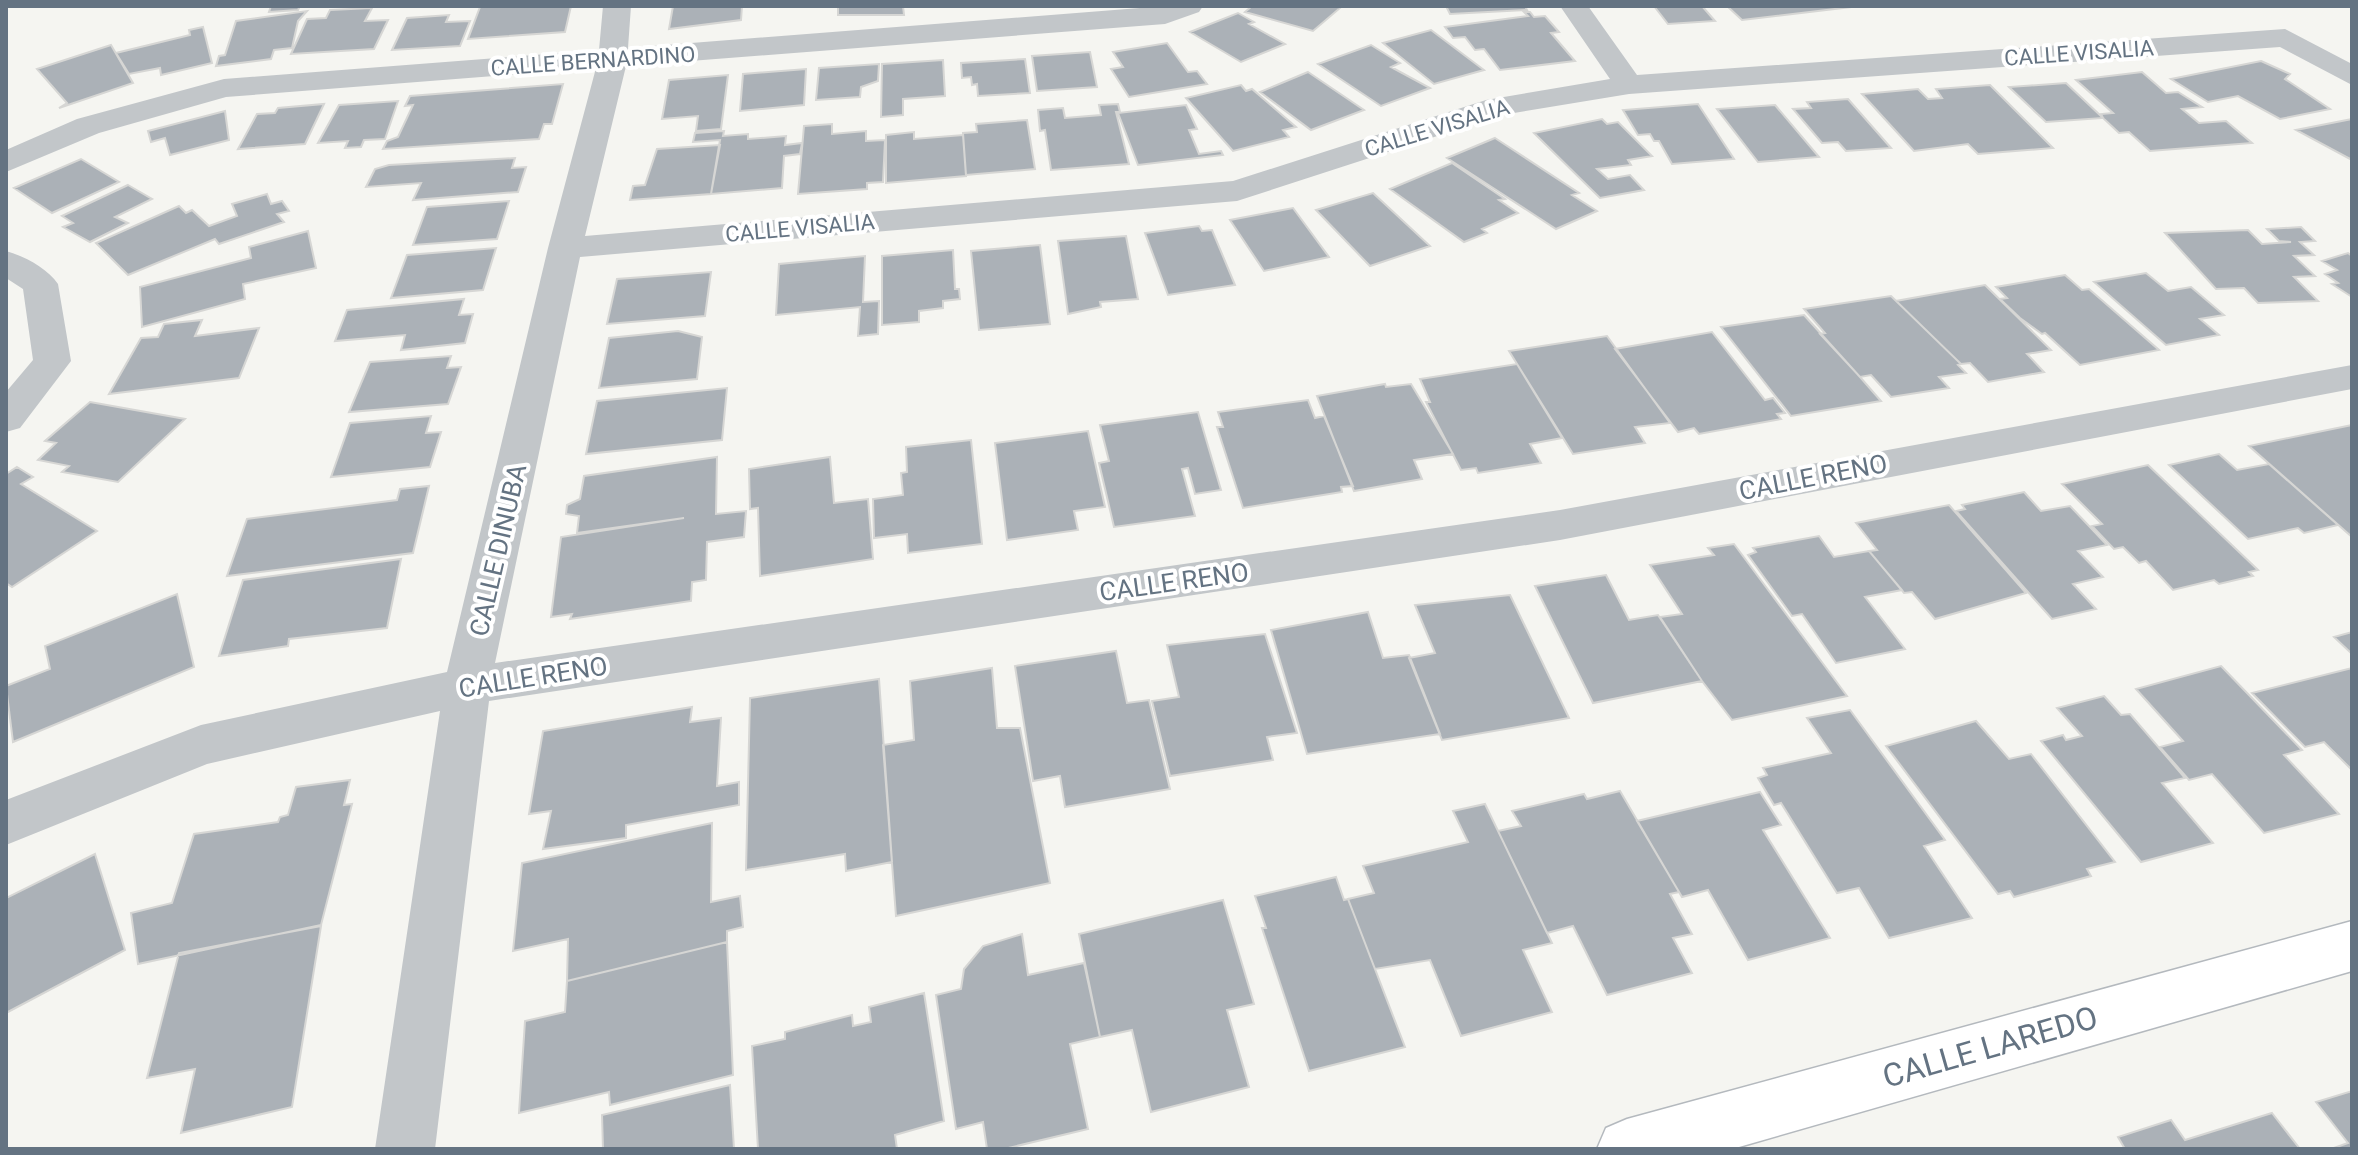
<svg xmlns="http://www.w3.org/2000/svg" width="2358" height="1155" font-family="Roboto,sans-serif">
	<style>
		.building { fill: #abb1b7; stroke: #d6d6d4; stroke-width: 2 }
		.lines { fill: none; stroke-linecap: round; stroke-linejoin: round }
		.secondary-casing { stroke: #b4b9be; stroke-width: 3 }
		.minor { fill: #c2c6c9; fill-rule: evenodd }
		.secondary { fill: #fff; fill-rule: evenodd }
		.labels { text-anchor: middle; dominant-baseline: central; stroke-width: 8; stroke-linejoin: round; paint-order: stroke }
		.far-street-label { font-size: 22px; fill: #647382; stroke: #fff }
		.street-label { font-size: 26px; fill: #647382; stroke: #fff }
		.near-street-label { font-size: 32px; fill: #647382; stroke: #fff }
	</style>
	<rect width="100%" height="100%" fill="#f5f5f1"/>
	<path class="building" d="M271,6h29l-2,4 -29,2z
		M571,6l-6,26 -97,7 12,-32z
		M673,6h69l-1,14 -72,9z
		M838,6h65l1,9h-66z
		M1252,6h82l6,2 -27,23 -68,-19z
		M1446,6h79l2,4 -77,4z
		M1654,6h48l13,15 -47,3z
		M1727,6h133l-118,14z
		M372,8l-7,13 23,-1 -14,29 -83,5 16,-35 19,-1 4,-8z
		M307,11l-9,10 -6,27 -18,2 -3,9 -55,7 3,-10 6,-1 11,-34z
		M1524,12h6l4,5 11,-1 14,16 -8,1 24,28 -75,9 -16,-21 -9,1 -10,-13 -12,1 -8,-11 83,-11z
		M1238,13l16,9 -5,2 36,20 -44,18 -51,-30z
		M449,15l-3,7 24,-1 -10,25 -68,4 15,-32z
		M203,27l9,36 -51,12 -1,-7 -31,6 -13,-21 74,-18 -1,-5z
		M1431,30l53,40 -50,14 -51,-41z
		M1167,43l21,29 9,-1 10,13 -78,13 -18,-28 12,-2 -10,-15z
		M111,45l22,38 -74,25 8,-5 -30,-34z
		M1371,45l29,18 -9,4 39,21 -49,18 -63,-42z
		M1090,52l7,35 -60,4 -5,-35z
		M1025,59l5,34 -52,3 -1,-12 -5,1 -1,-8 -9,1 -1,-15z
		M943,60l2,36 -42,3v16l-22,2 1,-53z
		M2261,61l29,13 -5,5 45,30 -50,10 -42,-23 -30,6 -37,-23z
		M879,64l-1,17 -17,6 -1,10 -44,3 3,-32z
		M806,69l-2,36 -64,6 3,-37z
		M1308,72l56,38 -53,20 -51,-38z
		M2142,72l24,21 12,-1 24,15 -20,2 17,14 27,-2 26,22 -102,8 -21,-19 -10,1 -16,-15 -2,-4 12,-1 -37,-33z
		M728,75l-7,54 -25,2 2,-15 -36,3 7,-39z
		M2066,83l37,35 -57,4 -37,-35z
		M563,84l-11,40h-8l-5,15 -156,10 4,-8 11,-4 15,-32 -8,1 5,-10z
		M1241,85l5,6 6,-2 44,38 -13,3 6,7 -56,14 -47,-53z
		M1990,85l63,63 -75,6 -10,-10 -54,7 -52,-57 56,-5 10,10 14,-1 -6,-9z
		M1848,99l43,49 -45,3 -8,-9 -16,1 -29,-34 18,-1 -4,-6z
		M398,101l-13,38 -21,1 -3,7 -16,1 3,-7 -30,2 21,-38z
		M324,104l-19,40 -67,5 19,-35 18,-1 3,-5z
		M1118,104l2,8h-4l13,52 -78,6 -6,-40 -5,1 -2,-21 25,-2 2,10 36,-3 -2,-10z
		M1698,104l36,55 -62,5 -13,-23h-5l-4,-7 -12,1 -15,-25z
		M1186,105l11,24 -8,1 10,24 22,-3 2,4 -85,10 -20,-52z
		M1775,105l44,52 -61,5 -41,-53z
		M225,111l4,29 -59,15 -5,-17 -14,4 -3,-11z
		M1602,119l5,5 11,-2 34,34 -24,4 3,5 -34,4 11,10 22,-4 14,15 -44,8 -66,-65z
		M2352,119v41l-56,-30z
		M1027,120l8,49 -69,6 -3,-42 14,-1 -1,-8z
		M832,124v10l34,-3v10l19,-1 -2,42 -16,1v6l-69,5 6,-68z
		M724,131l-1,5 25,-2v5l38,-3 -1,9 17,-2 -2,11 -16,2 -2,32 -71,6 9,-54 -27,2 2,-9z
		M914,132v7l49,-4 3,41 -80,7v-48z
		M1495,138l84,55 -7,2 25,16 -41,18 -109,-71z
		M720,145l-9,49 -81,6 3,-14 12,-1 12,-36z
		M515,158l-3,10 14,-1 -8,25 -105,8 8,-17 -55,4 9,-18 14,-4z
		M81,159l38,23 -67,31 -38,-25z
		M1452,163l53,36 -6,1 19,13 -36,16 5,4 -23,9 -74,-53z
		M128,185l24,14 -37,18 13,6 -38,19 -27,-15 10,-4 -11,-7z
		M1373,193l57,53 -60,20 -54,-56z
		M267,194l4,10 11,-3 7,10 -12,3 7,8 -65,22 -4,-5 -87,36 -32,-32 83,-37 7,7 6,-3 17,16 28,-10 -5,-12z
		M509,201l-12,38 -84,6 14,-38z
		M1293,208l36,49 -65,14 -34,-51z
		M1199,226l3,5 10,-1 23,55 -67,10 -23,-62z
		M2301,227l14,14 -15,1 14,13 -20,1 21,20 -21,1 24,24 -60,2 -14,-15 -28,1 -51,-56 83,-3 14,14 29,-2 -12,-1 -12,-12z
		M308,231l8,37 -73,16 2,15 -103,28 -2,-40 111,-29 -2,-11z
		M1126,236l12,63 -38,3 1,5 -33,7 -10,-73z
		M1040,245l10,79 -71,6 -8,-79z
		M496,248l-13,42 -92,8 16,-43z
		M953,250l2,39h4l1,10 -17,2v7l-24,3v11l-37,3v-69z
		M2348,253l4,3v41l-20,-13 6,-1 -13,-9 12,-4 -15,-9z
		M865,256l-2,46 16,-1 -1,33 -20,2 2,-29 -84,8 3,-51z
		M711,272l-6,44 -98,8 10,-45z
		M2146,273l22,18 23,-4 33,28 -24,4 19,16 -53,10 -72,-63z
		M2065,275l17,15 7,-1 70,61 -79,15 -35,-32 -3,1 -22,-16 -20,-19 7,-1 -11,-11z
		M1985,285l66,65 -24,4 17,18 -56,10 -18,-19 -9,1 -65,-63z
		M1891,296l70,68 -3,1 8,8 -27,4 10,11 -58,9 -20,-22 -11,2 -40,-43 5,-1 -21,-24z
		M464,299l-5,16 14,-1 -8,29 -64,7 4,-15 -70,6 12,-31z
		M1804,315l56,62 21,24 -90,15 -70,-89z
		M202,320l-7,16 64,-8 -20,50 -130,16 32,-56 17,-1 6,-13z
		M678,331l24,6 -5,42 -98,9 10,-50z
		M1712,332l53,68 8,-2 12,15 -8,1 4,5 -82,15 -5,-6 -16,4 -63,-83z
		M1607,336l63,87 -35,4 10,16 -72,11 -64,-103z
		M451,356l-4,12 14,-1 -13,37 -99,8 21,-50z
		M1517,364l45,74 -32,6 11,19 -63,10 -2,-5 -15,2 -35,-68h4l-10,-23z
		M1385,384l1,3 25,-3 42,70 -39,6 8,19 -68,12 -37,-95z
		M727,388l-5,52 -136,14 11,-53z
		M1308,400l7,18 9,-2 29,70 -12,1 1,5 -99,16 -26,-81h6l-5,-15z
		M90,402l95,17 -67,63 -56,-10 7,-6 -31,-6 18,-17 -11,-2z
		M1198,412l23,78 -26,4 -7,-26 -6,1 13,47 -81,11 -15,-64 10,-2 -9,-36z
		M431,416l-5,17 15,-1 -11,35 -99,10 19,-54z
		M2352,425v112l-103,-91z
		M1088,431l17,76 -31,4 4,19 -71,10 -12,-97z
		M971,440l11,104 -74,9 -1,-19 -33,4 -1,-39 30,-4 -2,-22 6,-1 -1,-25z
		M2219,454l18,16 32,-6 69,61 -34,8 -6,-5 -50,11 -79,-74z
		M717,457l-1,57 30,-3 -2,26 -37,5 -1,38 -14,2 -1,19 -121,18 2,-5 -21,3 10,-80 123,-19 -107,15 2,-17 -13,-2 1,-9 13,-6 4,-23z
		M830,457l4,46 34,-4 5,60 -113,17 -2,-68 -8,1 -1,-40z
		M2148,465l110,105 -9,2 4,4 -34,8 -5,-4 -41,10 -27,-29 -7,2 -16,-16 -9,2 -22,-23 10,-2 -40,-40z
		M17,467l16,10 -12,7 76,47 -85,56 -6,-4v-109z
		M429,486l-16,67 -186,23 20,-57 150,-19 3,-11z
		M2024,492l17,19 29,-5 37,39 -29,6 25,26 -30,7 23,25 -44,10 -96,-108 9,-2 -3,-4z
		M1949,505l77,88 -91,26 -23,-27 -8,1 -35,-42 8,-1 -21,-27z
		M1819,536l15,21 35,-6 33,39 -37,7 40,52 -69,14 -34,-49 -10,2 -44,-61 8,-3 -3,-4z
		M1734,544l113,152 -115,24 -30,-39 -42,-64 22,-3 -32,-49 64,-10 -6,-7z
		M401,559l-14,69 -98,11 -1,7 -69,10 24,-76z
		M1606,575l23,45 29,-5 44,66 -109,22 -58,-117z
		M177,594l17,73 -181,75 -7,-56 44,-17 -5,-23z
		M1510,595l59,123 -127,22 -33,-82 26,-5 -20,-48z
		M1368,612l15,46 26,-3 31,79 -133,20 -36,-124z
		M2352,632v22l-18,-17z
		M1265,634l32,99 -30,4 6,23 -103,16 -18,-75 27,-4 -12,-52z
		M1116,651l11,52 22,-3 21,89 -105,18 -5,-31 -27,5 -18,-115z
		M2221,666l81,84 -18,5 55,59 -75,19 -52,-59 -23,6 -29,-33 23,-6 -47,-52z
		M992,668l5,60h23l30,155 -154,33 -13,-171 31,-5 -4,-59z
		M2352,668v102l-28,-28 -19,5 -53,-54z
		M879,679l13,183 -46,9 -1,-17 -99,16 4,-172z
		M2104,696l17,19 9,-1 55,64 -23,5 51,60 -72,19 -100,-121 22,-6 3,5 16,-4 -25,-28z
		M692,707l-2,15 31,-4 -4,68 22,-4v23l-113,20v13l-83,11 8,-38 -22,3 14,-83z
		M1850,710l95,130 -21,6 48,72 -83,20 -30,-50 -22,5 -56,-90 -7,2 -16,-27 9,-3 -4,-7 68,-15 -24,-35z
		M1976,721l33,38 22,-5 84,108 -28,7 4,7 -77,21 -4,-6 -12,3 -112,-148z
		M350,780l-6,25 8,-1 -31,121 -183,39 -7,-51 41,-10 22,-69 84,-12 2,-5 8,-2 8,-28z
		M1620,791l59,101 -9,2 22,40 -19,4 19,35 -85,22 -34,-69 -26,7 -49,-102 23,-5 -9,-15 72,-17 3,5z
		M1760,792l21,33 -18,5 67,108 -82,22 -40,-70 -26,7 -45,-76z
		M1485,804l67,139 -29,7 29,62 -91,24 -31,-76 -55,9 -27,-70 26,-6 -11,-27 105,-24 -15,-31z
		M712,823l-1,79 29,-6 3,31 -16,4v11l-160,39 1,-42 -55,12 9,-88z
		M95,854l30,96 -119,63v-115z
		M1336,877l8,23 4,-1 57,148 -96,24 -47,-143h4l-11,-32z
		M1223,900l31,104 -27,6 22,77 -98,25 -19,-82 -32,7 -21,-103z
		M321,926l-29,181 -111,26 14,-64 -48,9 32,-125z
		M1022,934l6,41 56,-12 16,74 -30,7 18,85 -84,20h-17l-4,-27 -27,7 -20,-134 25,-6 3,-20 19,-23z
		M727,942l6,133 -123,30 -1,-13 -90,21 6,-92 40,-9 2,-31z
		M924,993l20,128 -49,14 2,14h-139l-6,-103 33,-7v-7l67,-17 1,11 18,-4 -2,-15z
		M730,1085l4,64h-131l-1,-34z
		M2352,1091v58h-21l17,-6 -32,-41z
		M2272,1113l28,36h-175l-7,-12 53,-17 14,20z"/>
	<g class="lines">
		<defs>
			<path id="secondary" d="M2352,921v50l-620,178h-135l9,-21 21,-9z"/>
		</defs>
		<use href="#secondary" class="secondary-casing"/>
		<path class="minor" d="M603,6h28l-3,42 537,-42h38l-4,6 -34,12 -539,42 -41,170 648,-55 253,-81 124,-21 -50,-73h28l49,69 648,-46 67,35v21l-72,-38 -651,47 -127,21 -265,86 -657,56 -85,406 1065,-153 792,-145v24l-792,151 -1071,161 -54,448h-60l65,-438 -233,53 -201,81v-45l195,-75 246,-53 101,-424 48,-180 -370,29 -127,36 -93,39v-22l71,-31 147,-40 375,-29z
			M6,251c18,5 41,17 52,33l13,77 -51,67 -14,4v-40l27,-32 -10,-71 -17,-11z"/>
		<use href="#secondary" class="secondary"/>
	</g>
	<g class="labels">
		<g class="far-street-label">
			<text transform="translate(2079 53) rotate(-4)">CALLE VISALIA</text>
			<text transform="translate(593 61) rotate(-4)">CALLE BERNARDINO</text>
			<text transform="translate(1437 128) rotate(-17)">CALLE VISALIA</text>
			<text transform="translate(800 228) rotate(-5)">CALLE VISALIA</text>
		</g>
		<g class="street-label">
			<text transform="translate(1813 477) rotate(-11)">CALLE RENO</text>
			<text transform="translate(498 550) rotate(-77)">CALLE DINUBA</text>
			<text transform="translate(1174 582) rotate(-8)">CALLE RENO</text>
			<text transform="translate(533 677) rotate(-9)">CALLE RENO</text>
		</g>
		<g class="near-street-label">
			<text transform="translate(1990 1047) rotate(-16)">CALLE LAREDO</text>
		</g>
	</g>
	<rect width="2358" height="1155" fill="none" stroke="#647382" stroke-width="16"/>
</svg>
